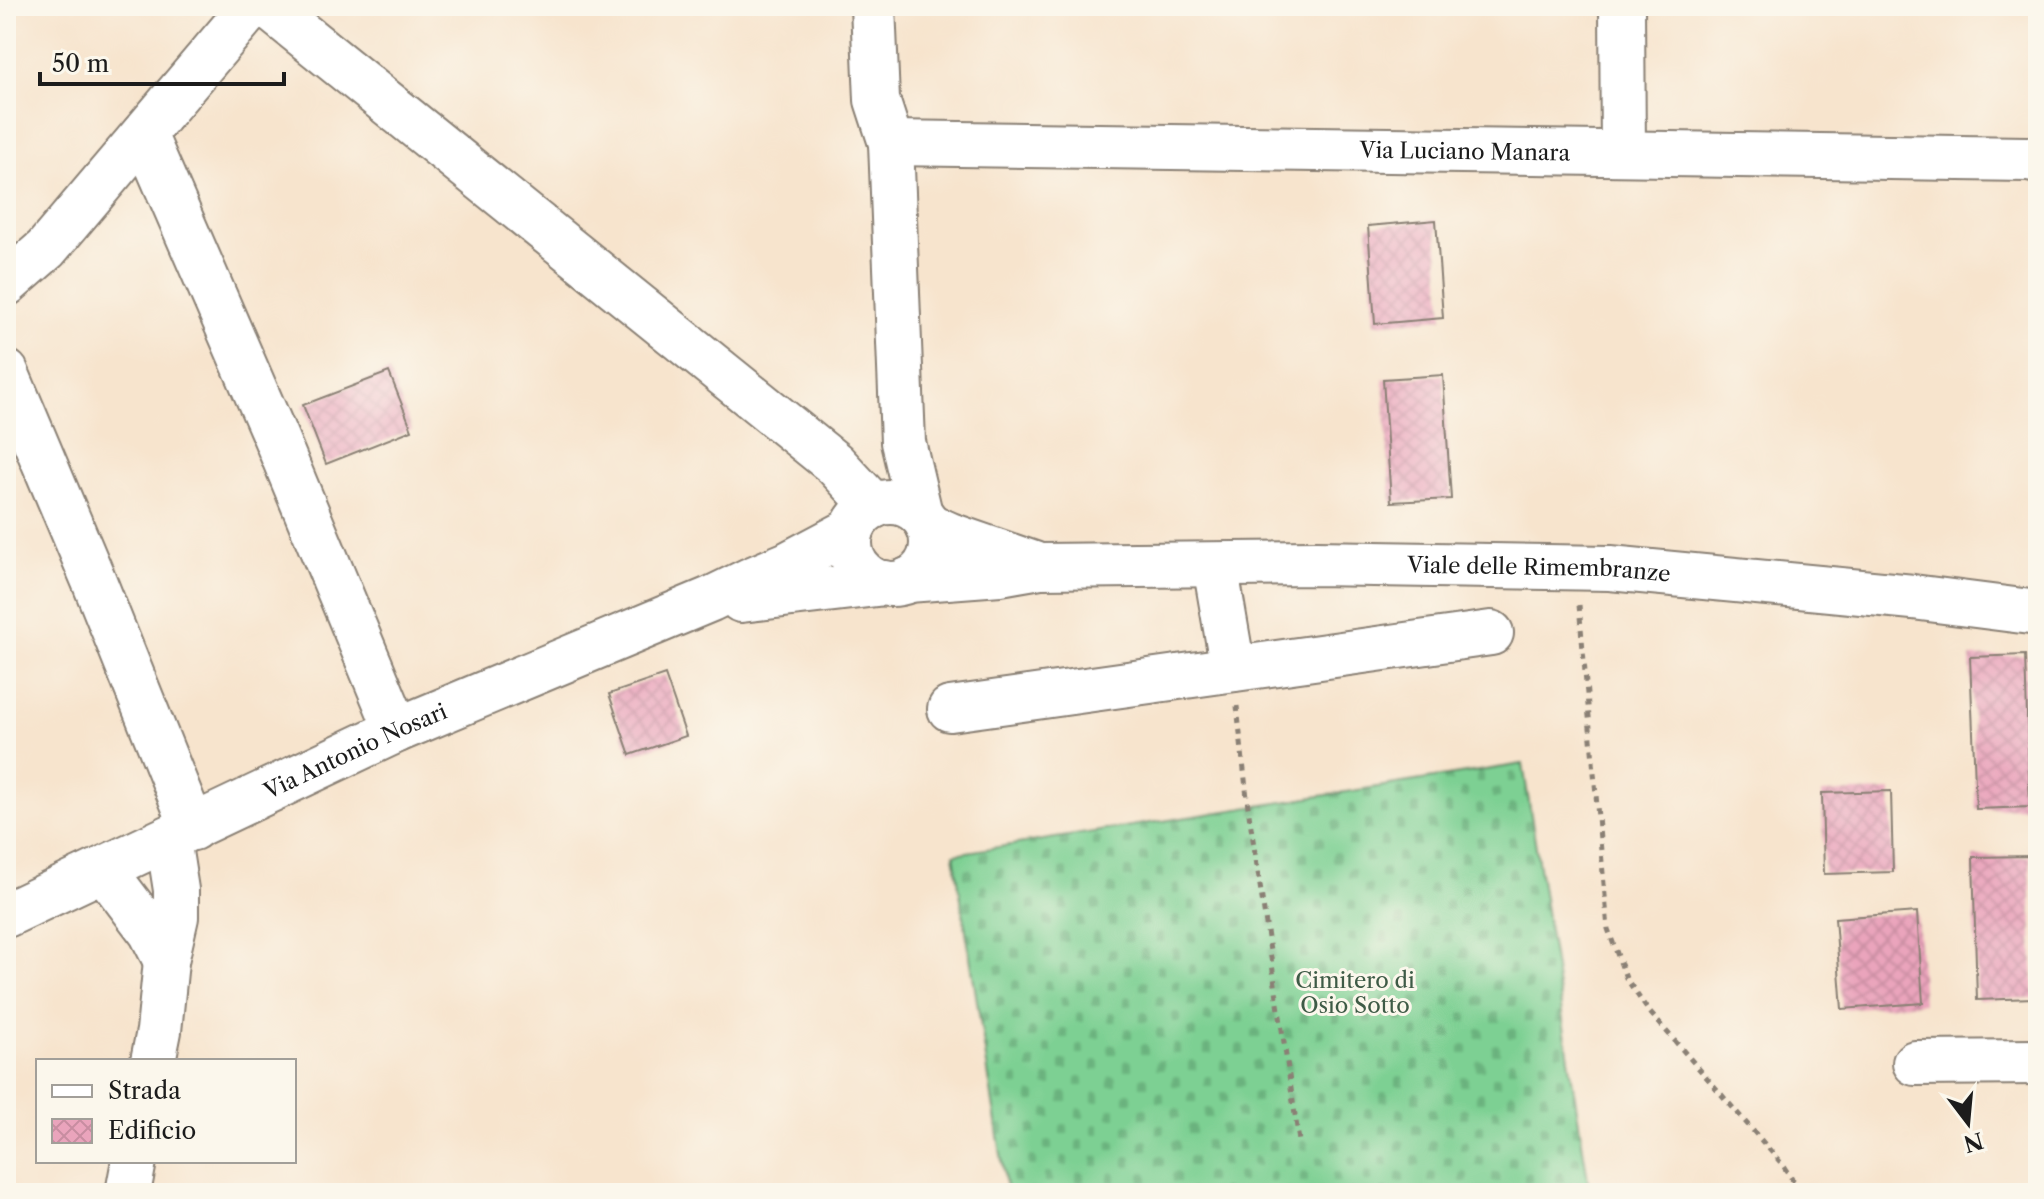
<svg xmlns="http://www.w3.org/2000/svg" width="2044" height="1199" font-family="'Libre Caslon Text',serif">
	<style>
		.cemetery { fill: url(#cemetery-stones); stroke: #4c7658; stroke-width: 2 }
		.building { fill: url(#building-cross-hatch) }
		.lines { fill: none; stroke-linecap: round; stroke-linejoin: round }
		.minor-casing { stroke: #8a8074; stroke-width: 48 }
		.path { stroke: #8a8074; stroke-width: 5; stroke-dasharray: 6 6; stroke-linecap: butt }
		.minor { stroke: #fff; stroke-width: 44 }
		.labels { text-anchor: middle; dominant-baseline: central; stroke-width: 6; stroke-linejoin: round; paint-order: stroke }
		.street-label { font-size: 22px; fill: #1c1c1c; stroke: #fbf7ec }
		.park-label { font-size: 22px; fill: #3e5b46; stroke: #fbf7ec }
	</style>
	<defs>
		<pattern id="cemetery-stones" width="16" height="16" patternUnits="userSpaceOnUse" patternTransform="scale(2)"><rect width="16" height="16" fill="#7dd093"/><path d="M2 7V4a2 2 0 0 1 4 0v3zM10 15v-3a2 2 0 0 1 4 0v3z" fill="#6bb27e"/></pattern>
		<pattern id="building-cross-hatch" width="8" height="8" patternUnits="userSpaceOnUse" patternTransform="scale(2)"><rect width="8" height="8" fill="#eaa4bc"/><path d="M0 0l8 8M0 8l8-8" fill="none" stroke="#c88da1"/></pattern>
	</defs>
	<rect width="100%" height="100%" fill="#fbf7ec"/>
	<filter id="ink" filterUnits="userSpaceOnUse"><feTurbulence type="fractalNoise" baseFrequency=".0125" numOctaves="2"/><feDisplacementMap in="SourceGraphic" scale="16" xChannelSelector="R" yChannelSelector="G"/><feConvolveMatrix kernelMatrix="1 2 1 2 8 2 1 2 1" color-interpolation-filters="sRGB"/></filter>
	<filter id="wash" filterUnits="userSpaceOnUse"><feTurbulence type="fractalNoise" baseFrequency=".006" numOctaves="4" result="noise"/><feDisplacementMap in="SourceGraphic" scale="32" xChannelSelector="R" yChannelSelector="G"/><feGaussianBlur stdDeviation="1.8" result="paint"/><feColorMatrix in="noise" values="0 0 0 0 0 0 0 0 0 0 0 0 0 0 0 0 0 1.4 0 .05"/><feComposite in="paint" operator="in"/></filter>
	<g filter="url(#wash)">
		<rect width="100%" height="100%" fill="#f7e4cd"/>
		<path class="cemetery" d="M1523,764l67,429h-583l-53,-339z"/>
		<g id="blocks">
			<path class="building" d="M1436,220l7,98 -68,6 -7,-98z
				M389,372l23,58 -86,34 -23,-59z
				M1443,375l8,124 -60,3 -8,-123z
				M2025,655l5,152 -54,2 -6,-152z
				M665,675l21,61 -56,19 -21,-61z
				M1891,791l2,81 -69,2 -2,-81z
				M2030,856l4,142 -57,2 -4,-143z
				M1917,912l6,91 -81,6 -7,-91z"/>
		</g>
	</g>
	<g filter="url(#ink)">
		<use href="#blocks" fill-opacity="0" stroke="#8a8074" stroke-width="2"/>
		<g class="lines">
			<defs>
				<g id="minor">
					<path d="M267,6l568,458 39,42"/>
					<path d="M873,6l4,94 14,43 12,299 17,72"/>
					<path d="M1622,6l1,147"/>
					<path d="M144,134l131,302 122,294"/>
					<path id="s1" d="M891,143l1137,16 10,2"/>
					<path d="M6,284l40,-35 206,-243"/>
					<path d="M6,372l88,209 99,247"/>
					<circle cx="891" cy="543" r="41"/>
					<path d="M928,525l22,10 84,29"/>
					<path d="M1215,565l18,104"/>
					<path id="s2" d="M908,580l92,-7 40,-7 276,-3 294,5 303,29 125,16"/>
					<path d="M741,600l144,-17"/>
					<path d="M950,709l541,-76"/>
					<path d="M104,870l47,62 15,29"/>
					<path id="s3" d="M6,915l391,-185 314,-131 39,-19 38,-16 64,-34"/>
					<path d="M153,1061l6,-30 7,-70 10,-44v-27l-8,-51"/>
					<path d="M1915,1063l123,-1"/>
					<path d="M128,1193l6,-32"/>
				</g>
			</defs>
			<use href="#minor" class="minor-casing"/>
			<path class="path" d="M1579,605l29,324 18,49 21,31 135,155 19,29
				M1237,706l11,101 51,334"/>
			<use href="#minor" class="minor"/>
		</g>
	</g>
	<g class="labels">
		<g class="street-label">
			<text stroke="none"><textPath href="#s1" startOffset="574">Via Luciano Manara</textPath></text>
			<text stroke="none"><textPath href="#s2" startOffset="632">Viale delle Rimembranze</textPath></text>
			<text stroke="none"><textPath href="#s3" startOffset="386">Via Antonio Nosari</textPath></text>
		</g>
		<g class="park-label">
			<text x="1355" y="980">Cimitero di<tspan x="1355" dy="25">Osio Sotto</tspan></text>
		</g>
	</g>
	<rect width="2044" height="1199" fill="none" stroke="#fbf7ec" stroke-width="32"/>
	<rect x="36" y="1059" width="260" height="104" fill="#fbf7ec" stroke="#a29f99" stroke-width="2"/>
	<rect x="52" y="1085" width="40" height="12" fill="#ffffff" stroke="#a29f99" stroke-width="2"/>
	<text x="108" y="1099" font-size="24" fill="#1c1c1c">Strada</text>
	<rect x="52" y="1119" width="40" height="24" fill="url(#building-cross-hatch)" stroke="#a29f99" stroke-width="2"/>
	<text x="108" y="1139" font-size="24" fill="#1c1c1c">Edificio</text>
	<g transform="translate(1968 1123) rotate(164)" stroke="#fbf7ec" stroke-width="6" paint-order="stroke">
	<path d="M0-6L14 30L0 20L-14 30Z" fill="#1c1c1c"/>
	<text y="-12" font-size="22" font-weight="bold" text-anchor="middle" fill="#1c1c1c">N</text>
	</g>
	<path d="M40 72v12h244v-12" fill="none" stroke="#1c1c1c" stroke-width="4"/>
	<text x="52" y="72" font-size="24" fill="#1c1c1c" stroke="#fbf7ec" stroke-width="6" paint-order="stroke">50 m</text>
</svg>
